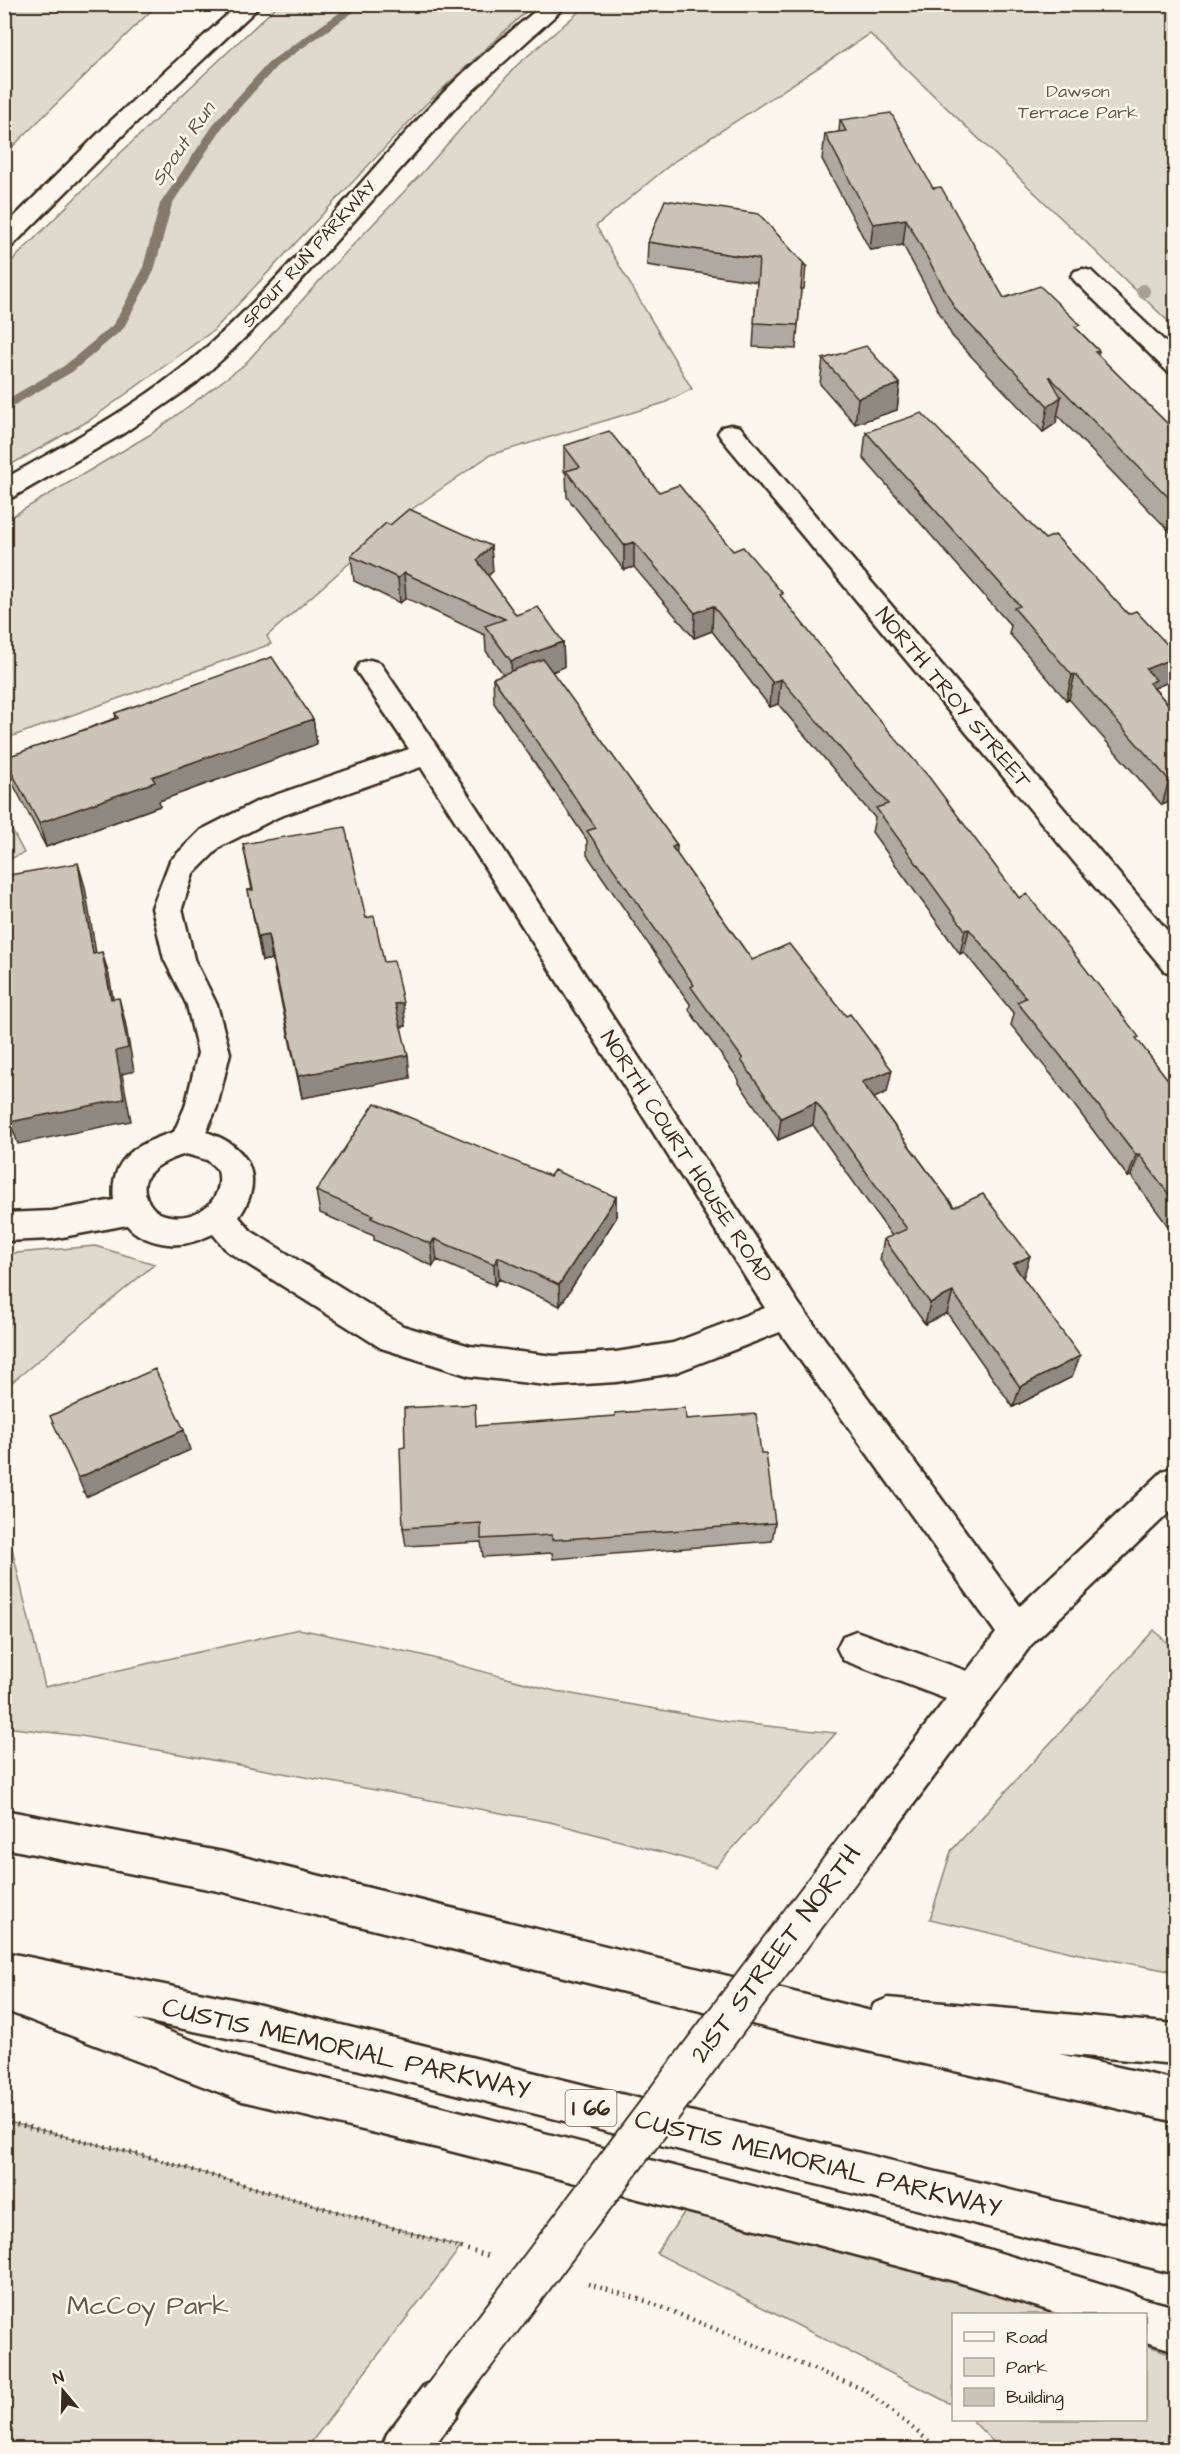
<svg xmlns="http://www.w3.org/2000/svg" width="1180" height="2454" font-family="'Architects Daughter',sans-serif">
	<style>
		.green { fill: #dfd9ce; stroke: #8d8276; stroke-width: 1.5 }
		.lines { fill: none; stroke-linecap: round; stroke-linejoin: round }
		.stream { fill: #85796d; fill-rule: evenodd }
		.minor-casing { stroke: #3b2a1e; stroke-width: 5 }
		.highway-casing { stroke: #3b2a1e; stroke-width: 5 }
		.path-far1 { stroke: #3b2a1e; stroke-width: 3; stroke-dasharray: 1 3; stroke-linecap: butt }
		.path { stroke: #3b2a1e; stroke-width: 4.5; stroke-dasharray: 1.5 5; stroke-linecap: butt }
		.minor { fill: #fbf7ec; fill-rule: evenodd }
		.highway { fill: #fbf7ec; fill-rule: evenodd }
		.minor-bridge-casing { stroke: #3b2a1e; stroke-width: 44; stroke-linecap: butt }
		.minor-bridge { stroke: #fbf7ec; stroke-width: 40 }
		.tree { fill: #a89e93 }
		.wall { fill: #afa99f; stroke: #3b2a1e; stroke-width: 1.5 }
		.shaded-wall { fill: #8f8982; stroke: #3b2a1e; stroke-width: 1.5 }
		.building { fill: #ccc4b9; stroke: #3b2a1e; stroke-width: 1.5 }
		.labels { text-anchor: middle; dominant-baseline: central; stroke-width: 5; stroke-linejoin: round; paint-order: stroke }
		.far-park-label { font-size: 18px; fill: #64564a; stroke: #fbf7ec }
		.far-street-label { font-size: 18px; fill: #3b2a1e; stroke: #fbf7ec }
		.far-water-label { font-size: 20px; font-style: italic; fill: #605246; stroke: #fbf7ec }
		.shield { fill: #fbf7ec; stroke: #75685c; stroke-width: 1.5 }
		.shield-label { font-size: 21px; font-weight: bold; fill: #3b2a1e }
		.street-label { font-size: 22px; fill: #3b2a1e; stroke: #fbf7ec }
		.near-street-label { font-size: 27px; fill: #3b2a1e; stroke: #fbf7ec }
		.near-park-label { font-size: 27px; fill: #64564a; stroke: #fbf7ec }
	</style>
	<rect width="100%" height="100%" fill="#fbf7ec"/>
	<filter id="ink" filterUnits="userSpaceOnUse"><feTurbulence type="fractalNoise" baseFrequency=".0167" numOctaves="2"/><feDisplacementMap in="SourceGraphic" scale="12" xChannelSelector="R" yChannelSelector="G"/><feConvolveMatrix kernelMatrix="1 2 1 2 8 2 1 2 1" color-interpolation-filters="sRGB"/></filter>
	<g filter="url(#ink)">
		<path class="green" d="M5,4h152v1l-152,149z
			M278,5h255l-108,100 -211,225 -124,90 -85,48v-200l109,-109z
			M587,5h588v323l-305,-294 -194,126 -80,66 96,163 -28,14 -174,52 -85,59 -138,122 4,8 -266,95 -1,-218 147,-87 93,-69 86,-96 91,-95 95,-108z
			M5,817l19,36 -19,8h-1z
			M95,1246l60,18 -150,124v-134z
			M4,1515l41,172 254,-58 123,26 133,36 174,31 107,11 -120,134 -166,-45 -469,-86 -76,-9z
			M1154,1630l21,21v321l-96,-18 -149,-35 21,-68z
			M5,2121l143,36 313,90 -155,202h-301z
			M697,2194l358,120h-101l-1,91 -297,-152z
			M1146,2345l29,10v94h-175l-28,-29h174z"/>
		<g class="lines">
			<path class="stream" d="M352,4h13l-88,62 -53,59 -52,79 -18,67 -31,58 -51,43 -68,39v-10l60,-35 50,-42 28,-53 18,-67 56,-83 53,-59z"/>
			<defs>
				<path id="minor" d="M1083,269l8,2 85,81v22l-9,-3 -92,-90 -4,-5 4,-5z
					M731,425l9,2 436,514v34l-11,-4 -443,-532 -4,-6 4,-6z
					M370,660l10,3 57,84 362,557 221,302 143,-135 13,-5v40l-145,139 -152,206 -14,5 -14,-5 -5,-14 5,-14 95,-124 -103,-39 -6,-12 6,-12 13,-5 111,40 29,-38 -216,-301 -106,41 -58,9 -62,4 -84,-10 -89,-28 -154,-97 -14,-17c-10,4 -22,10 -33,10 -17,2 -42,-5 -53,-19l-75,14 -48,2v-28l48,-2 62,-11c-5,-43 25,-57 60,-68l11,-25 13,-54 -11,-48 -23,-46 -12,-51 18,-47 31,-31 57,-29 151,-52 -53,-79 4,-7zM421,767l344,541 -92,35 -57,9 -62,4 -84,-10 -67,-20 -152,-95 -12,-14c27,-39 10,-71 -33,-85l11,-25 13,-54 -13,-48 -23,-46 -12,-51 11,-34 28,-28 57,-29zM186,1154l21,6 11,10c8,32 -24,53 -53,45 -16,-4 -27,-27 -16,-41 10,-11 24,-16 37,-20z
					M440,2379l16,6 6,16 -6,16 -25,33h-50l6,-16 37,-49z"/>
				<path id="highway" d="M239,4h23l-133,125 -117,117 -8,2v-21l109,-108z
					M544,4h24l-107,97 -176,197 -58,57 -31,28 -72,50 -111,64 -9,2v-20c71,-40 145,-79 205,-134 86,-78 155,-171 236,-254 31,-31 65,-59 99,-87z
					M4,1810l219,42 648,159 3,-7 14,-6 288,26v40l-117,-10 117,26v42l-404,-93 -549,-137 -219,-44z
					M4,1952l248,51 924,228v43l-924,-231 -117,-24 107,40 204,49 357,91 155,41 170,52 16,7 32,8v44l-30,-9v-28h-86l-102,-32 -155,-41 -357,-91 -204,-49 -238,-91z"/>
			</defs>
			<use href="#minor" class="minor-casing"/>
			<use href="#highway" class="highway-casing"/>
			<path class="path-far1" d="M1170,248l6,-2"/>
			<path class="path" d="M4,2121l144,36 341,99
				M588,2284l61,18 216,88 75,60"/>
			<use href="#minor" class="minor"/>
			<use href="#highway" class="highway"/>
			<defs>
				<path id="minor-bridge" d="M440,2401l425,-564"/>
			</defs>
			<use href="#minor-bridge" class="minor-bridge-casing"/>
			<use href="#minor-bridge" class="minor-bridge"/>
		</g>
		<circle class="tree" cx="1143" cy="291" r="7"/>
		<path class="wall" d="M840,120l93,68 71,110 75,33 20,20 -1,4 78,77v106l-119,-123 -1,8 -13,9 -91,-96 -49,-91 -33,5 -48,-91 3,-25 14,-2z
			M648,242l158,24 -2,23h-3l-5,60 -43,-2 4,-65 -110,-17z
			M823,359l77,25 -3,26 -42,14 -35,-40z
			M866,432l179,107 83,75 48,40v11l-5,16 -17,7 22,25v97l-7,-8 -7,3 -93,-106 -3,1 -57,-67 2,-7 -148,-168z
			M564,446l95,46 74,59 49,47 237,300 119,143 38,49v147l-45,-61 -3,1 -74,-99 -43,-53 3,-11 -50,-62 -4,2 -88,-122 3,-14 -97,-114 -8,3 -58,-76 -18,7 -60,-71 -10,3 -57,-73 -1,-23 -2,-3z
			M351,556l142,15 -5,5 28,39 47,27 1,25 -12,5 125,173 -1,8 76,107 135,132 -13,6 80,109 69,71 49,99 -59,30 -66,-94 -22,11 -45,-64 4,-21 8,-3 -79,-111 -35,15 -39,-57v-3l-50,-70 1,-6 -103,-149v-15l-93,-137 -1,-25 10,-4 -17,-23 -1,-16 -79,-37 -6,5 -46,-22z
			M115,713l198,6 4,25 -158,57 1,5 -114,41 -34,-65 -8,-23 112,-41z
			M243,844l123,74 18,44 22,64 -5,1 9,51 -108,20 -30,-139 -10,2 -14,-71h4z
			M550,1176l66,21v21l-56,88 -61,-27 -4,6 -58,-25 -4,6 -59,-26v-4l-54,-23 -4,-22z
			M686,1419l75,34 14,70 -3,18 -219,18 -1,-6 -69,4 -2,-15 -75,4 -3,-18 2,-81 72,-21z"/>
		<path class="shaded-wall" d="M906,219l-3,26 -33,5 3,-26z
			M900,384l-3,26 -42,14 3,-26z
			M1061,397l-5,26 -13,9 5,-26z
			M634,542v25l-10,3v-25z
			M491,546l2,25 -15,14 -1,-25z
			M404,573l2,25 -6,5 -2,-25z
			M713,606l-1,25 -18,7 1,-25z
			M563,642l1,25 -52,19 -1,-25z
			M1176,657v8l-5,16 -17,7 -5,17 -3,-36z
			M1075,674l-6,25 -3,1 6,-25z
			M781,679l-3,25 -8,3 2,-25z
			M313,719l4,25 -158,57 1,5 -114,41 -7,-24 113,-46z
			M1176,778v3l-7,21 -7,3 7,-25z
			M677,845l-1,24 -4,-22z
			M78,863l7,24 15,90 -7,-23z
			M969,929l-5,23 -4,2 5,-24z
			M268,935l4,24 -10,2 -4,-24z
			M102,952l7,23 8,47 -6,-23z
			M119,998l6,23 9,50 -12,3 9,47 -113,23 -8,-22 106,-71z
			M403,1003l3,23 -8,1 -3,-23z
			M408,1055l2,23 -108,20 -4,-22z
			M892,1070l-5,22 -28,13 3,-23z
			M816,1102l-3,23 -35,15 3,-22z
			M1139,1154l-8,22 -3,1 8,-22z
			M616,1197v21l-56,88 -1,-21z
			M434,1239l3,21 -4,6 -2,-22z
			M1030,1256l-7,22 -10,-14z
			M498,1257l1,22 -4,6 -1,-21z
			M953,1292l-6,21 -22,11 5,-21z
			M1080,1356l-8,21 -59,30 7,-20z
			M184,1430l6,20 -104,47 -8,-19z"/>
		<path class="building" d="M891,113l42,75 8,-1 63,111 36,-12 40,39 -5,2 24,24 -4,1 81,80v73l-127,-129 12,21 -13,9 -92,-96 -50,-91 -33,5 -48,-90 21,-3 -6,-11z
			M665,200l94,14 47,52 -3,-1 -5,60 -44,-2 5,-64 -111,-17z
			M866,346l34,38 -42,14 -35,-39z
			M922,413l123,126 10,-4 73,79 8,-3 40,43v3l-30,12 10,11 -7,3 27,30v65l-7,2 -94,-106 -3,1 -58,-67 6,-2 -154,-174z
			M609,431l50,61 20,-7 54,66 10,-4 40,47 -3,1 95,120 54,62 90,121 8,-4 112,143 -3,1 40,52v114l-37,-50 -3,1 -76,-100 -43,-53 9,-4 -57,-69 -4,1 -89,-122 12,-4 -107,-125 -9,3 -59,-76 -18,7 -61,-71 -10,3 -58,-74 14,-4 -16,-21z
			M409,509l82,37 -14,14 39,55 22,-8 25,35 -52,19 -26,-35 20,-7 -101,-46 -6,5 -47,-22 35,-33 4,2z
			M272,657l41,62 -161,58 3,5 -116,41 -35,-65 114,-40 -3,-5z
			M543,659l134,186 -5,2 80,113 37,-16 57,72 4,-2 42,56 -30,12 92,125 29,-13 47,62 -17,8 67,92 -60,31 -67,-95 -23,11 -46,-64 23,-10 -91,-127 -35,16 -40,-58 2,-1 -52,-72 3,-2 -107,-154 9,-3 -103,-150z
			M345,827l21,91 8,-2 10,46 10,-1 9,42 -8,1 13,51 -110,21 -30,-141 -10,2 -10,-47h5l-10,-46z
			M78,863l15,91 9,-2 9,47 8,-1 9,50 -12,3 8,48 -114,23 -6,-37v-12h3l-3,-16v-181z
			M375,1103l175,73 4,-6 62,27 -57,88 -61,-28 -4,7 -60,-25 -3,5 -60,-26 2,-3 -57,-24z
			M155,1369l29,61 -106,48 -28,-62z
			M475,1404l1,22 139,-10v-3l70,-5 1,11 70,-5 5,39h5l9,70 -223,17v-5l-71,4v-16l-78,5 -3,-80 5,-1 -1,-39z"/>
	</g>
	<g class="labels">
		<g class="far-park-label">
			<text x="1078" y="91">Dawson<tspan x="1078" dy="21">Terrace Park</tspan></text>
		</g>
		<g class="far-street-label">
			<text transform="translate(309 254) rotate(-48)">SPOUT RUN PARKWAY</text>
		</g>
		<g class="far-water-label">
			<text transform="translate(183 144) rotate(-55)">Spout Run</text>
		</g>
		<rect class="shield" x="565.5" y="2090" width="51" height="36" rx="4.5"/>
		<g class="shield-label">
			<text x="591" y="2108">I 66</text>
		</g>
		<g class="street-label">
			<text transform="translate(953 698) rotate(50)">NORTH TROY STREET</text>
			<text transform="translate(686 1157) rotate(57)">NORTH COURT HOUSE ROAD</text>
		</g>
		<g class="near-street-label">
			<text transform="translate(776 1954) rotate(-53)">21ST STREET NORTH</text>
			<text transform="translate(346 2049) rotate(13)">CUSTIS MEMORIAL PARKWAY</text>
			<text transform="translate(818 2164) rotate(14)">CUSTIS MEMORIAL PARKWAY</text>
		</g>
		<g class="near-park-label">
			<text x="148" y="2306">McCoy Park</text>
		</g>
	</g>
	<rect width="1180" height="2454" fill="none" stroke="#fbf7ec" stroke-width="24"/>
	<rect x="12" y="12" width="1156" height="2430" fill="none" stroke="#3b2a1e" stroke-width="2" filter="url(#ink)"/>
	<rect x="952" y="2313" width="195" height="108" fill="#fbf7ec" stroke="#aea59a" stroke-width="1.5"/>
	<rect x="964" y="2332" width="30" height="9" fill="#fbf7ec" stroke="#aea59a" stroke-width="1.5"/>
	<text x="1006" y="2343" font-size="18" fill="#3b2a1e">Road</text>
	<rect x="964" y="2358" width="30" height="18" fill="#dfd9ce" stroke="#aea59a" stroke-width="1.5"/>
	<text x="1006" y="2373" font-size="18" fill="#3b2a1e">Park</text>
	<rect x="964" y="2388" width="30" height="18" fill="#ccc4b9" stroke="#aea59a" stroke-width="1.5"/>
	<text x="1006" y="2403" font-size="18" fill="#3b2a1e">Building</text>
	<g transform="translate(63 2391) rotate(341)" stroke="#fbf7ec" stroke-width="4.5" paint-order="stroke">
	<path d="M0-4.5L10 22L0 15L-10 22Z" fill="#3b2a1e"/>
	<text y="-9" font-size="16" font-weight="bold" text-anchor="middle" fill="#3b2a1e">N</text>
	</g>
</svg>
